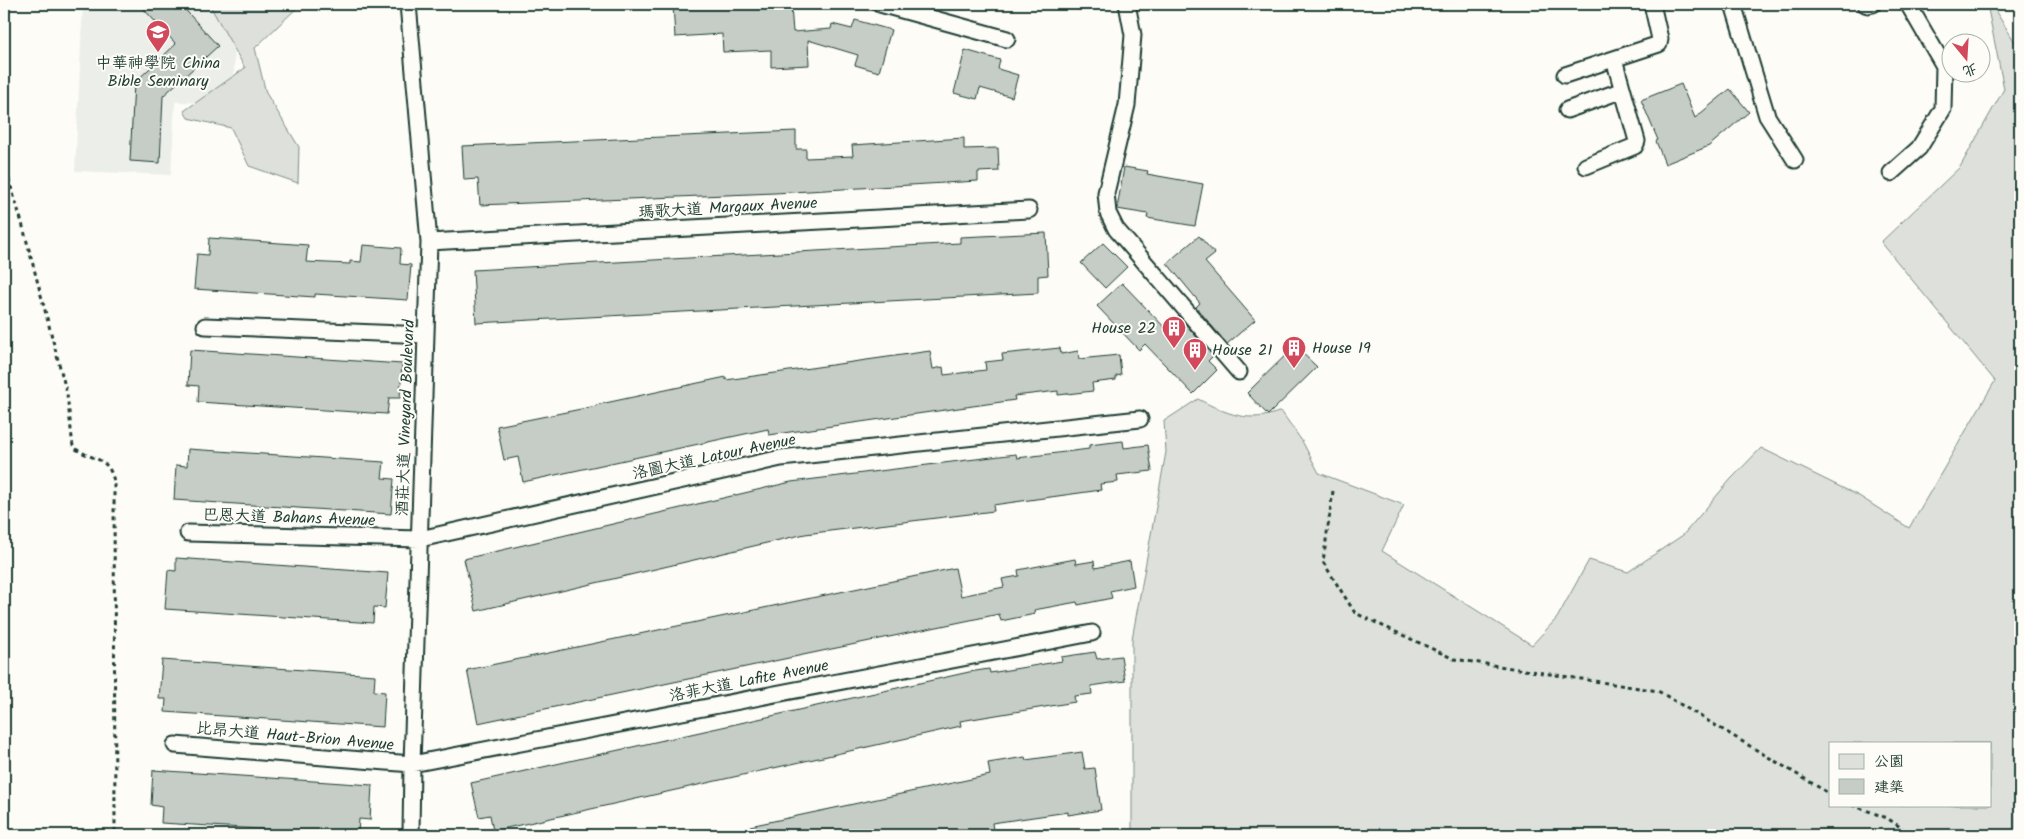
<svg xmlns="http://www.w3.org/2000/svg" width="2024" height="839" font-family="Kalam,'LXGW WenKai TC',sans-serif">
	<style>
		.built { fill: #eceee9 }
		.green { fill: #dde0db; stroke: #7e8e88; fill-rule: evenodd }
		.building { fill: #c6cdc7; stroke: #1f3d34 }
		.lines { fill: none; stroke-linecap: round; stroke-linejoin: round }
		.lane-casing { stroke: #1f3d34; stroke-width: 19 }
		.path { stroke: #1f3d34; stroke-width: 3; stroke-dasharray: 4 4; stroke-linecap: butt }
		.lane { stroke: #fdfcf7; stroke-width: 15 }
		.labels { text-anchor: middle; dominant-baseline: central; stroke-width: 4; stroke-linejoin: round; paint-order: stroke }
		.poi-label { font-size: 16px; fill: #1f3d34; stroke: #fdfcf7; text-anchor: start }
		.street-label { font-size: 16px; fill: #1f3d34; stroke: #fdfcf7 }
	</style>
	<rect width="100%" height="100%" fill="#fdfcf7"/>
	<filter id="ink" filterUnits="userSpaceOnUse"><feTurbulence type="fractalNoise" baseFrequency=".02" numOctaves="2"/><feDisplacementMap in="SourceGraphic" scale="10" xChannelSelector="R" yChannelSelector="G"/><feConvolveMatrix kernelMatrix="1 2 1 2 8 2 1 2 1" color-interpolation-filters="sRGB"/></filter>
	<g filter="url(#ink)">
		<path class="built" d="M83,4h153l-3,99 -58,-1 -4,73 -96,-4z"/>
		<path class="green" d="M209,4h92l-46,44 11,45 33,54 -1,36 -49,-17 -18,-38 -43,-10 -4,-7 61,-43z
			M1987,4h4l29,46v785h-888v-196l34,-187 -2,-31 34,-22c29,15 51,25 83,12l21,30 17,32 85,32 -22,46 150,94 25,-27 32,-58 39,12 55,-37 48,-56 30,-31 98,48 50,32 86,-147 -114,-139 79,-75 44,-78zM1830,743h160v62h-160z"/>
		<path class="building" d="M139,4h41l38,42 -55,50 -3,67 -30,-2 4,-78 42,-39z
			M673,4h70l1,4 47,-2 2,26 38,-3 1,-5 20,5 3,-9 36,10 -12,42 -24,-7 3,-10 -50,-15 1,25 -38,2v-17l-48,2 -1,-18 -47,3z
			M965,50l35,10 -2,9 20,6 -6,22 -32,-9 -3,11 -23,-6z
			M1681,84l14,34 35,-29 19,23 -40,34 -44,18 -9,-23 2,-1 -17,-40z
			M796,131v18h10v9l47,-2 -1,-11 112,-7v11l34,-1 1,23 -21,1v9l-203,12 -295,12 -2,-26 -14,1 -2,-34z
			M1124,167l24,4 -1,3 56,10 -8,42 -48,-8 1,-4 -31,-5z
			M1046,233l2,42 -10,1v17l-562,30 -3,-53 487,-27v-6z
			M1199,236l16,18 -10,8 50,58 -28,24 -31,-37 4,-4 -33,-40z
			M209,238l99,7 -2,17 44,2v-3l11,1 2,-17 38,3 -1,16 11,1 -3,35 -93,-6v3l-121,-8 3,-35 11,1z
			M1103,243l24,24 -22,21 -24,-25z
			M1122,283l47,49 13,-12 31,36 -5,5 9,9 -24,24 -48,-50 -6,6 -42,-44z
			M1295,346l22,21 -49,48 -21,-22z
			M1060,348l1,6 17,-3 1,8 40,-4 2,20 -5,1v4l-24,3 1,8 -35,4v-4l-44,5 1,4 -246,35 -1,-6 -245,53 -5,-25 -14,3 -7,-34 99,-20v-1l130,-28v3l204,-29 3,18 10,-2 1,8 42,-5 -1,-8 18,-2 -1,-6z
			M190,350l212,14 -2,34h-11l-2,16 -189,-12 1,-16 -11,-1z
			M1123,441l1,7 24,-3 4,26 -35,4 1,7 -18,2 1,6 -108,15 1,6 -189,23 -329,77 -12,-52 327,-77 225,-28 1,4 72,-9v-4z
			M188,449l196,13 -2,16 12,1 -3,35 -217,-14 2,-35 11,1z
			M176,558l212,15 -3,35 -11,-1 -1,16 -208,-14 3,-39 8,1z
			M1075,559l1,5 18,-3 1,7 35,-7 4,25 -24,5 2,7 -34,7 -1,-3 -43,8 1,4 -34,7 -2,-7 -521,109 -11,-53 488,-102 6,28 43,-9 -2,-8 17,-3 -1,-6z
			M1095,652l2,7 24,-3 4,25 -34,5 1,8 -18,2 1,6 -115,19 1,5 -468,105 -3,-16 -11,2 -8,-34 498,-111 20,-3 1,4 72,-12 -1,-4z
			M162,660l213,15 -1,16 11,1 -2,35 -218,-15 1,-13h-7z
			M1082,752l3,17 10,-1 6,42 -33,5v-3l-76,11 1,7 -26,5h-216l-1,-9 240,-51 -2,-12 37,-6 1,3z
			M153,770l219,15 -2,35 -11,-1 -1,16 -197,-12 1,-16 -11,-2z"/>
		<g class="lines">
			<defs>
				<path id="lane" d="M408,4l21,238 -17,522 -1,71
					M880,4l127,35
					M1127,4l6,31 -6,70 -21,88 2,20 8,16 123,143
					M1733,4l34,112 28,44
					M1865,4l3,1 5,-1
					M1565,75l94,-31 1,-5 -8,-35
					M1567,110l56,-20
					M1586,166l49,-20 2,-5 -23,-82
					M1891,173l28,-25 24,-39 1,-43 -36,-62
					M429,242l600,-32
					M205,326l221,9
					M188,533l232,6 361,-81 359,-39
					M175,745l237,19 680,-131"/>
			</defs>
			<use href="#lane" class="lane-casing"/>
			<path class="path" d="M4,163l18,60 45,171 6,53c20,15 34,7 41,34l1,354
				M1333,491l-10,71 32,51 99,46 204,32 172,103
				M1852,805l35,13 25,17"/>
			<use href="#lane" class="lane"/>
		</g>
	</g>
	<defs>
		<symbol id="university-pin" viewBox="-11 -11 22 30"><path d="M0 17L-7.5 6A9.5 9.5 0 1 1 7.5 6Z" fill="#d1495b" stroke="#fdfcf7"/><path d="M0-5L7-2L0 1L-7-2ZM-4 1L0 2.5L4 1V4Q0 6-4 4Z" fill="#fff"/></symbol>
		<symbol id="building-pin" viewBox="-11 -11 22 30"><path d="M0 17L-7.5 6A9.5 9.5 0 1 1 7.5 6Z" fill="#d1495b" stroke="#fdfcf7"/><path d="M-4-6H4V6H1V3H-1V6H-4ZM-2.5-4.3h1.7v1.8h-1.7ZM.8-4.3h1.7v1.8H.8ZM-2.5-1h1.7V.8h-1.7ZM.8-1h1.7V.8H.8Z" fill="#fff"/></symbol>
	</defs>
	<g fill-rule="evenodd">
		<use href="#university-pin" x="144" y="18" width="28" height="38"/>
		<use href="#building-pin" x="1160" y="314" width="28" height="38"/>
		<use href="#building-pin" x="1280" y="334" width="28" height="38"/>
		<use href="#building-pin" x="1181" y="336" width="28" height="38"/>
	</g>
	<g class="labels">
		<g class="poi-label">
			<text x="158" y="63" text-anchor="middle">中華神學院 China<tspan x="158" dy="18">Bible Seminary</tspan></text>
			<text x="1156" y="328" text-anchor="end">House 22</text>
			<text x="1312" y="348">House 19</text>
			<text x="1212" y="350">House 21</text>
		</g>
		<g class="street-label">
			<text transform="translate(728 208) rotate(-3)">瑪歌大道 Margaux Avenue</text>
			<text transform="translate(406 418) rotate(-88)">酒莊大道 Vineyard Boulevard</text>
			<text transform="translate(714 457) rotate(-12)">洛圖大道 Latour Avenue</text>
			<text transform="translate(289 518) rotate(2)">巴恩大道 Bahans Avenue</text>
			<text transform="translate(749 681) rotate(-11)">洛菲大道 Lafite Avenue</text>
			<text transform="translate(295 737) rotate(5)">比昂大道 Haut-Brion Avenue</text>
		</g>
	</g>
	<rect width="2024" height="839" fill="none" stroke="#fdfcf7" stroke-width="20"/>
	<rect x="10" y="10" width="2004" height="819" fill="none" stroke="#1f3d34" stroke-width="2" filter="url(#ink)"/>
	<rect x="1829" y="742" width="162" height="65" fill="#fdfcf7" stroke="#a4b0a9"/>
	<rect x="1839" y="754" width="25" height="15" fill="#dde0db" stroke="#a4b0a9"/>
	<text x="1874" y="766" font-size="15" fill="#1f3d34">公園</text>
	<rect x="1839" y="779" width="25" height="15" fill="#c6cdc7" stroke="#a4b0a9"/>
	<text x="1874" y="792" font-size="15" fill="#1f3d34">建築</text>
	<g transform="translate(1966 58) rotate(162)"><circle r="24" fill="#fdfcf7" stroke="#a4b0a9"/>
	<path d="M0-4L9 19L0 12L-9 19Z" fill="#d1495b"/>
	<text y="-8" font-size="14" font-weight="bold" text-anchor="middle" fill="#1f3d34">北</text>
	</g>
</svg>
